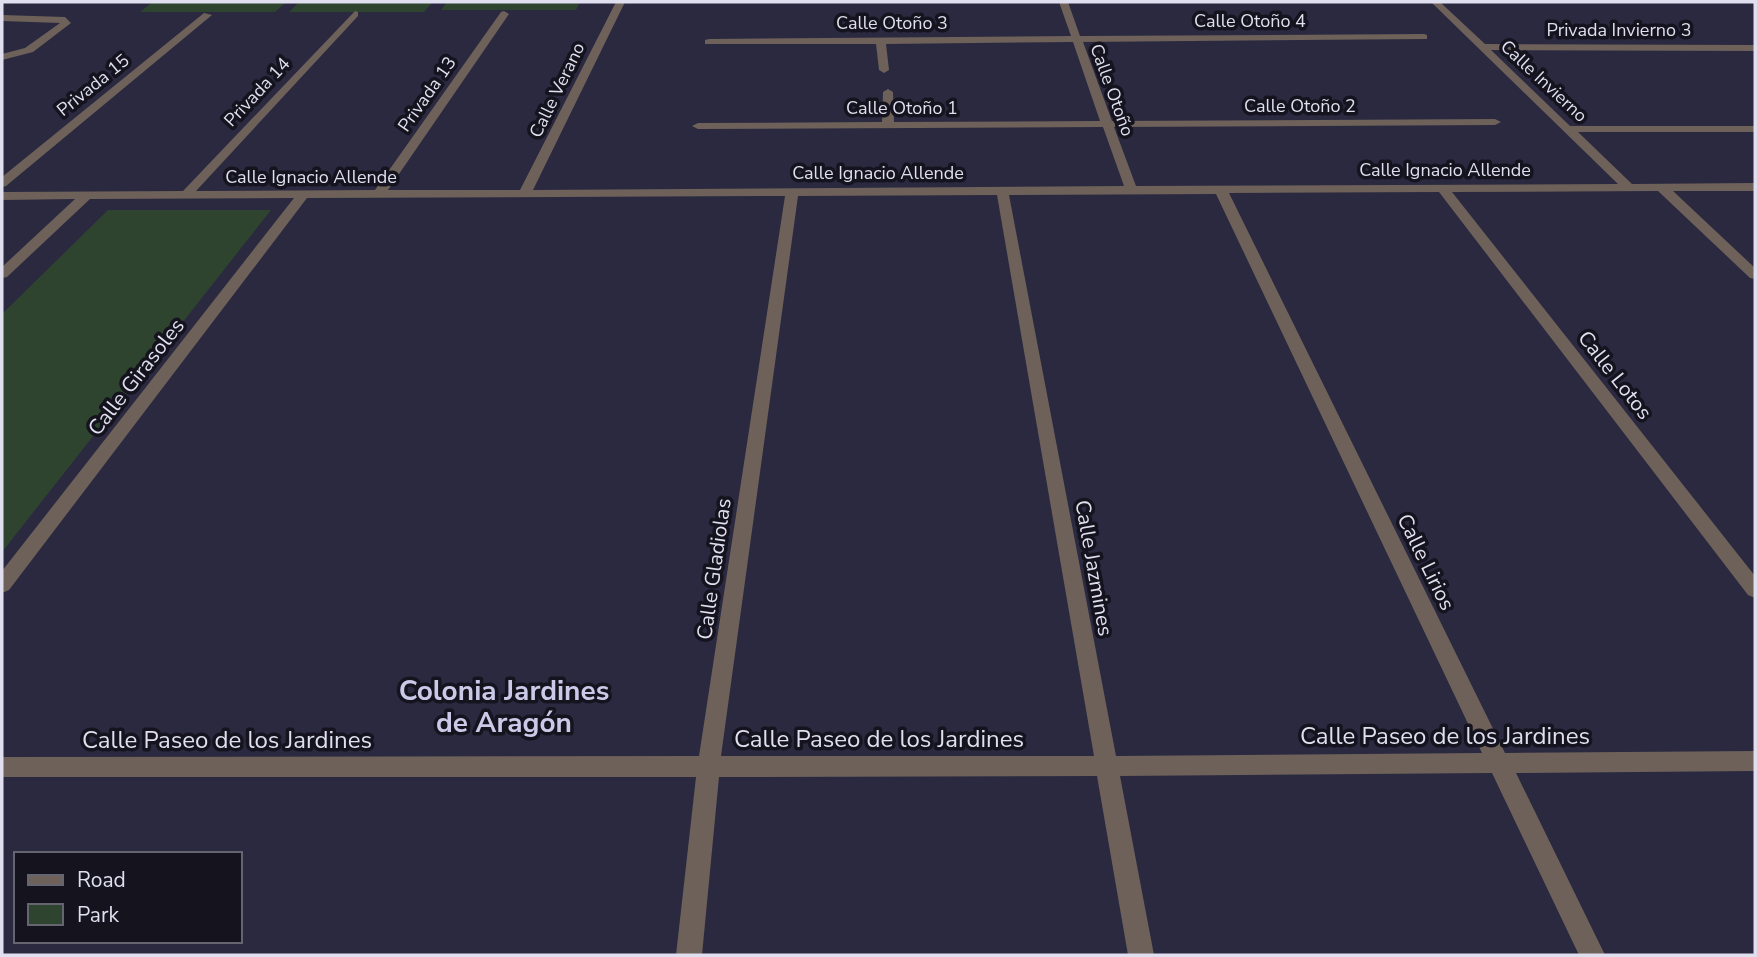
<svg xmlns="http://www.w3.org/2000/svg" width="1757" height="957" font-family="'Nunito Sans',sans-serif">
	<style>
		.green { fill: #2e442f }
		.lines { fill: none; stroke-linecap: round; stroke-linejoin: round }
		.minor { fill: #6d6159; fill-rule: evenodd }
		.labels { text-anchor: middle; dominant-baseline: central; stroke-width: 7; stroke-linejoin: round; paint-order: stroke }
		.far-street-label { font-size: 18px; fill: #dfdfef; stroke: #14131e }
		.street-label { font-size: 21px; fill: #dfdfef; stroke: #14131e }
		.near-street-label { font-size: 24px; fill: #dfdfef; stroke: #14131e }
		.near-neighbourhood-label { font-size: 28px; font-weight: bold; fill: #cac9e8; stroke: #14131e }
	</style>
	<rect width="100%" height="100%" fill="#2a2940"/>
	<path class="green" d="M447,2h133l-4,8h-135z
		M151,3h134l-10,9h-135z
		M298,3h134l-8,9h-135z
		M108,210h163l-269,342v-238z"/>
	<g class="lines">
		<path class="minor" d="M616,2h9l-92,188 591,-4 -21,-59 -405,2 -6,-3 6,-3 184,-1 1,-30 5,-3 5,3 1,30 206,-1 -27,-79 -187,2 3,26 -5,3 -5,-3 -3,-26h-171v-4l4,-1 362,-3 -12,-34h9l12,34 344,-2 3,1v4l-344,3 29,79 383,-2 6,3 -6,3 -381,2 22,59 482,-2 -187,-182h9l45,42 270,1v6l-264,-1 79,76h185v6h-177l54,52 123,-1v8h-82l82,77v11l-5,-1 -92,-87 -206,1 303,384v22l-7,-3 -309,-403 -210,1 276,560 250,-2v20l-239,2 89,182h-26l-87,-182 -372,3 34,179h-26l-31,-179 -378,1 -17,178h-26l20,-178h-694v-20l697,-1 86,-560 -478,2 -298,392 -7,3v-22l292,-373 -204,1 -83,78 -5,1v-11l73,-68 -73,1v-8l181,-1 172,-180 3,1v4l-162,175 179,-1 126,-178 3,-1 5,3 -121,176h132zM1216,194l266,559 -366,3 -107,-561zM997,195l97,561h-373l77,-560z
			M204,13l8,2 -206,171 -4,1v-10z
			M2,15l63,2 6,6 -38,29 -31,8v-6l23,-6 35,-25 -58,-2z"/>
	</g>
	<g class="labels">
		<g class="far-street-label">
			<text x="1250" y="21">Calle Otoño 4</text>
			<text x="892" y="23">Calle Otoño 3</text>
			<text x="1619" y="30">Privada Invierno 3</text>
			<text transform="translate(1544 81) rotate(43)">Calle Invierno</text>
			<text transform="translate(93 85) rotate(-39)">Privada 15</text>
			<text transform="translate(557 90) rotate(-64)">Calle Verano</text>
			<text transform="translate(1112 90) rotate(70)">Calle Otoño</text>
			<text transform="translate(257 92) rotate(-47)">Privada 14</text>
			<text transform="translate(427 94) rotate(-55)">Privada 13</text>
			<text x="1300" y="106">Calle Otoño 2</text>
			<text x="902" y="108">Calle Otoño 1</text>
			<text x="1445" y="170">Calle Ignacio Allende</text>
			<text x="878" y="173">Calle Ignacio Allende</text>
			<text x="311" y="177">Calle Ignacio Allende</text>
		</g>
		<g class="street-label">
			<text transform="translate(1615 375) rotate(52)">Calle Lotos</text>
			<text transform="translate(136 377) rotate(-52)">Calle Girasoles</text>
			<text transform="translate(1426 562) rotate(64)">Calle Lirios</text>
			<text transform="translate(1094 568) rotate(80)">Calle Jazmines</text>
			<text transform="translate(714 569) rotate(-82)">Calle Gladiolas</text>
		</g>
		<g class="near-street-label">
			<text x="1445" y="736">Calle Paseo de los Jardines</text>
			<text x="879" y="739">Calle Paseo de los Jardines</text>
			<text x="227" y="740">Calle Paseo de los Jardines</text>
		</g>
		<g class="near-neighbourhood-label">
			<text x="504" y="691">Colonia Jardines<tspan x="504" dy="32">de Aragón</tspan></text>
		</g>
	</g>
	<rect width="1757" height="957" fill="none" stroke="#dfdfef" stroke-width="7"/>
	<rect x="14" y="852" width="228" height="91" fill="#14131e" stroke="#656572" stroke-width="2"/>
	<rect x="28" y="875" width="35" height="10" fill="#6d6159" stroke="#656572" stroke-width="2"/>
	<text x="77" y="887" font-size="21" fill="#dfdfef">Road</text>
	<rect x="28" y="904" width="35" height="21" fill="#2e442f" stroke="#656572" stroke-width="2"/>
	<text x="77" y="922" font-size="21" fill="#dfdfef">Park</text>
</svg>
